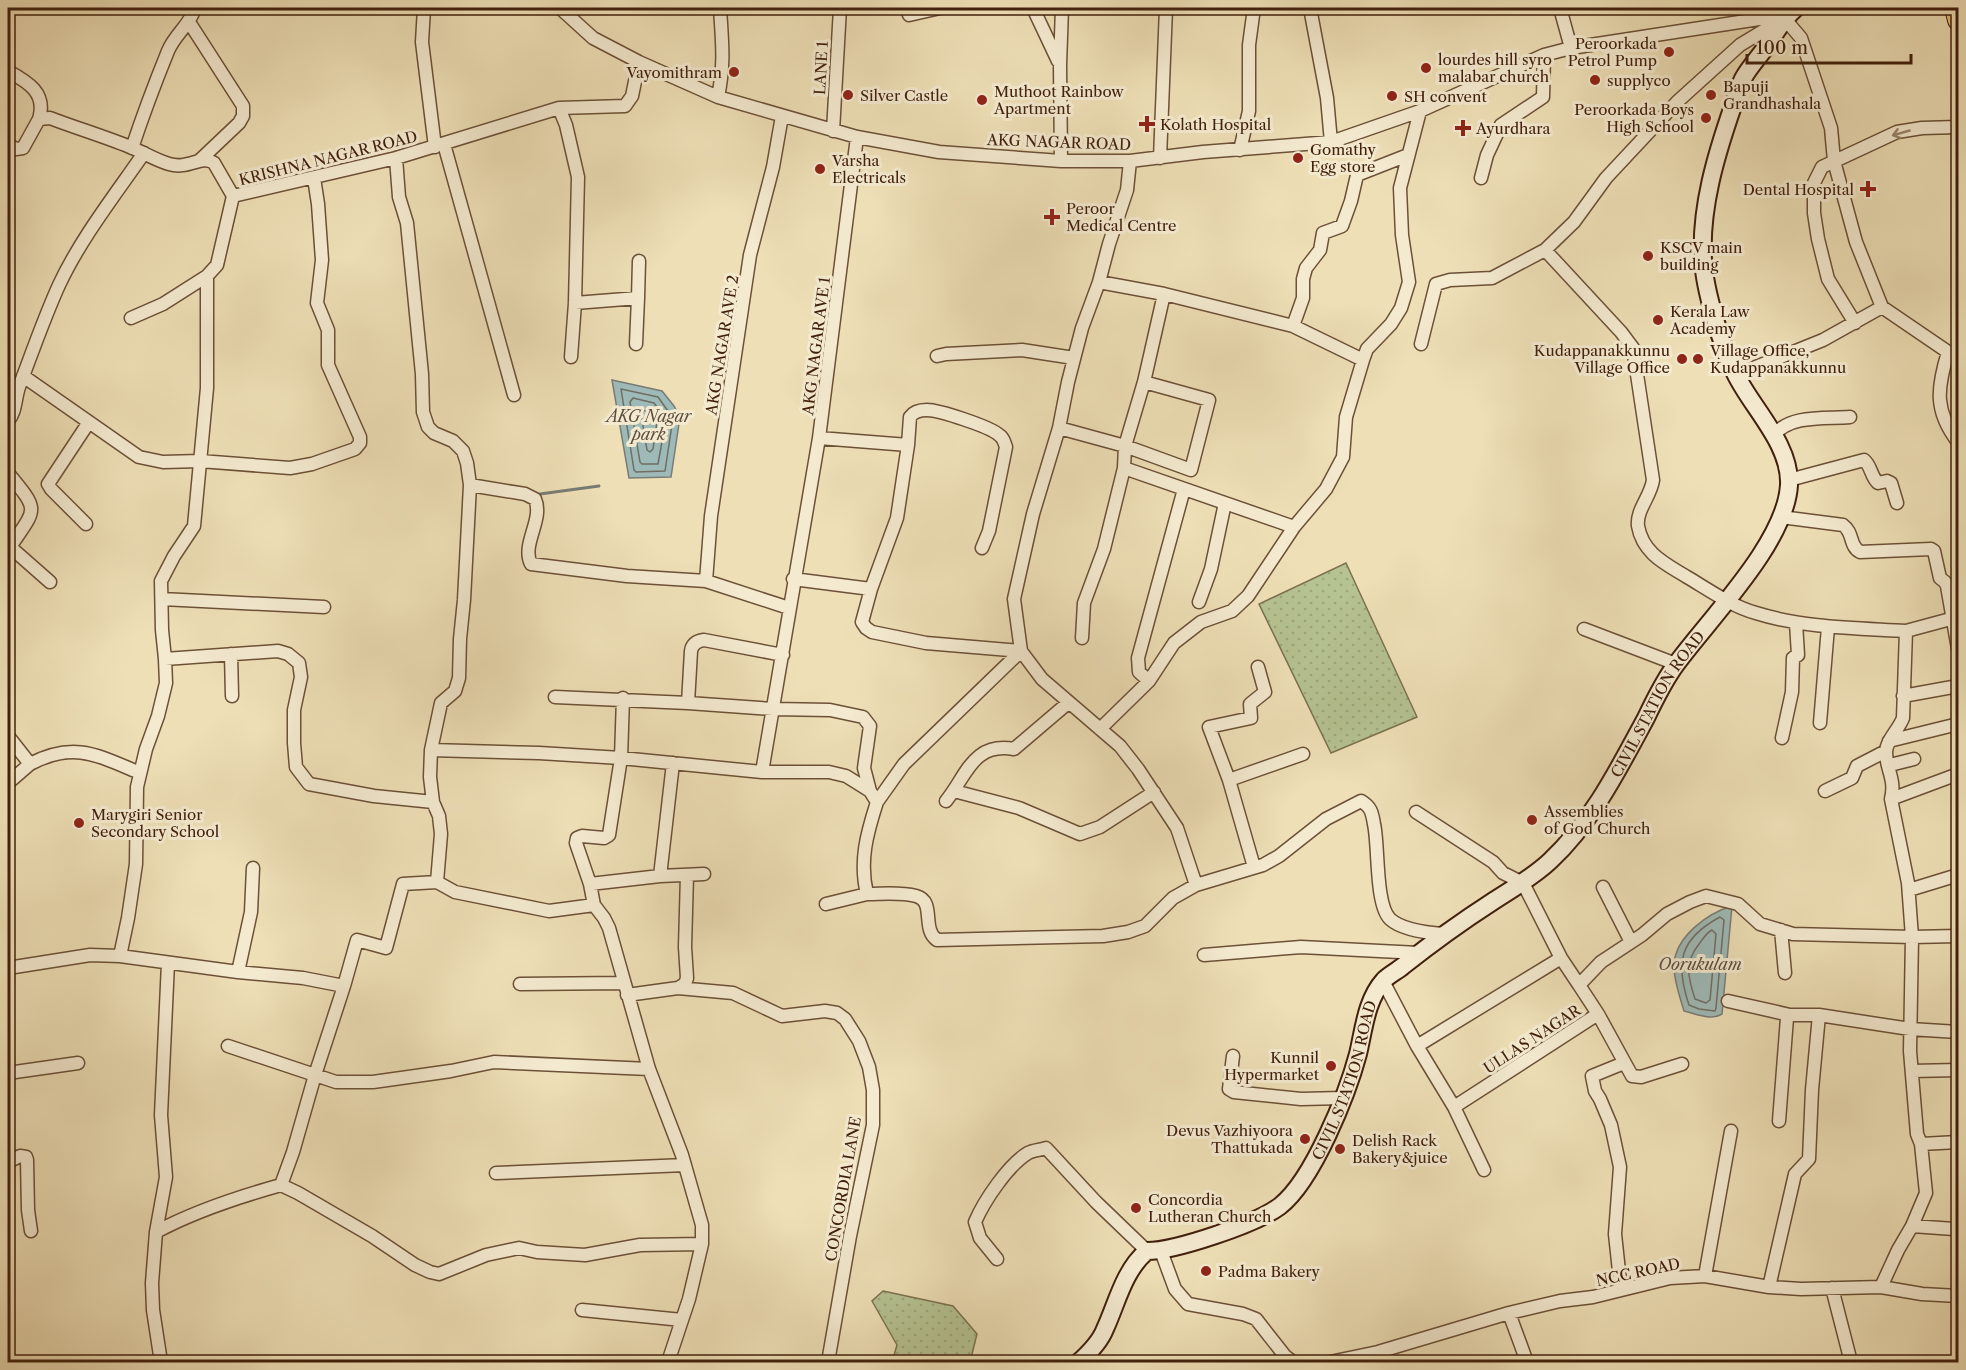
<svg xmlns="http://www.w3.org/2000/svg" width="1966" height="1370" font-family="'Libre Caslon Text',serif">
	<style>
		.park { fill: url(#park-dots); stroke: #7b714f; stroke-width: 1.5 }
		.water { fill: #9ebab8; stroke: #797c74; stroke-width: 1.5 }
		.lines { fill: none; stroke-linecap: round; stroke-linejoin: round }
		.shore { stroke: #706d62; stroke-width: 1.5 }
		.stream { stroke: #797c74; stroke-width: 3 }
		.minor-casing { stroke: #6c5037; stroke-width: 15 }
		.secondary-casing { stroke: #41200d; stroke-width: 20 }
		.primary-casing { stroke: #41200d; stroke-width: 22 }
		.minor { stroke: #f4ead0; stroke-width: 12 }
		.secondary { stroke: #f4ead0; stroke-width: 16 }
		.primary { stroke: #e7c07b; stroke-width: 20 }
		.oneway { stroke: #9a856e }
		.poi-dot { fill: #8f2418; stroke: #f4ead0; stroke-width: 2 }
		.labels { text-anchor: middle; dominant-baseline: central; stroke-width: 6; stroke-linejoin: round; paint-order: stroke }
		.poi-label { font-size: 15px; fill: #41200d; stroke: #f4ead0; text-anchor: start }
		.street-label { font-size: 15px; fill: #41200d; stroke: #f4ead0 }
		.water-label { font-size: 16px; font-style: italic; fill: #5d4e40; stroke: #f4ead0 }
	</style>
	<defs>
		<pattern id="park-dots" width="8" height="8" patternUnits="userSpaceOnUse" patternTransform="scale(1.5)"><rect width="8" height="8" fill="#b5c291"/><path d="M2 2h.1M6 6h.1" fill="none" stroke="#9da67c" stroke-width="1.8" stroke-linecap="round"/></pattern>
	</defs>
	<rect width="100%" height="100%" fill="#eedfb6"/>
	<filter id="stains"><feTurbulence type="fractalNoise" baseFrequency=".00333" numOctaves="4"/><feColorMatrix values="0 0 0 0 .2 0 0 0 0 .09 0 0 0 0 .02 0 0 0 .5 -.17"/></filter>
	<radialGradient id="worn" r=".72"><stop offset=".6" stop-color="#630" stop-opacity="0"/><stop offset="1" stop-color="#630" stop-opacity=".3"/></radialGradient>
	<path class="park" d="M1346,563l71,154 -86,36 -72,-149z
		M883,1291l70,15 24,28 -7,28h-78l5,-17 -25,-44z"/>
	<path class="water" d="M612,380l50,11 12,15 6,11 -9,60 -42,1z
		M1732,906l-10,108c-11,7 -26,0 -38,-3 -4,-14 -11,-32 -10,-47 2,-28 34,-51 58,-58z"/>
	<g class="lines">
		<path class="shore" d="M621,389l37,8 15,21 -8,53 -29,1 -2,-2z
			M633,398l21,5 12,16 -8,45h-16l-2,-2 -10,-60z
			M644,410l5,2 8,10 -4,27 -3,3 -3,-2 -6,-36z
			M1720,917l4,3 -8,88 -1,3 -16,-2 -10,-4c-14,-42 -10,-66 31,-88z
			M1712,930l4,4 -6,66 -4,3 -11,-4c-7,-22 -11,-36 4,-55 4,-5 7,-11 13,-14z"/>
		<path class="stream" d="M540,494l59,-8"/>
		<defs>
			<path id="minor" d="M424,8l-2,34 13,105
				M560,8l33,30 46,24 79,35 139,40 82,15 122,9h69l73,-9 128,-10 89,-31 124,-56 27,-7 201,-31 12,1
				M1033,8l25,53
				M1310,8l17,90 4,44
				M1560,8l11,40
				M909,15l31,-7
				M1784,18l17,20 30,90 3,33 22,81 26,65 66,45 10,3
				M189,22l54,84v10l-4,7 -39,37
				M8,71c20,11 39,22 31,48
				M718,97c7,-35 4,-55 2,-89
				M559,108l7,17 12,52 -3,126 -4,54
				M833,131l7,-123
				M857,137l-38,301 89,7 2,-28c4,-6 10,-7 17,-7 12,0 64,17 72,25 5,3 5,7 7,12l-17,84 -7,17
				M8,144l8,5 7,-1 16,-29 11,-1c26,10 53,18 80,29 13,5 25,13 39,17 20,6 32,-10 45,-1l19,33
				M444,144l70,251
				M132,148c11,-33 23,-65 36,-97 7,-17 22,-26 27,-43
				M1240,150l9,-39v-66l5,-37
				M396,158l3,39 8,26 15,151 1,38 5,15 6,6 19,8 10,10 4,12 3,22 -6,115 -4,39 -1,39 -4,13 -14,12 -10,47 -1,27 3,25 6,14 2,18 -4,48 18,10 94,19 45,-6
				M1160,158l6,-150
				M1061,161l-1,-96 2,-57
				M1130,161l-3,29 -18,54 -10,38 -17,46 -14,54 -9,46 -26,86 -19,85 7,52 21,28 78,67 18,23 39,59 19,57
				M1481,178l6,-23 14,-30 42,-28 1,-42
				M1545,250l76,82 12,16 20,132c-2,16 -17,30 -15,46 5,28 28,38 49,51 22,13 44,29 69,36 48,15 99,15 150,18l-3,87c-4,11 -17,23 -17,34 0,18 10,27 5,47l17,84 4,54 46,-1
				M1099,282l65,12 129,32 70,34
				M638,298l1,-37
				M575,303l63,-5 -2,46
				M131,318l32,-14 44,-28
				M1855,323l-27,-44 -10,-40 -4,-26v-30l8,-16 75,-35 25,-4 36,-1
				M1293,326l10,-28v-19l3,-11 14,-18 3,-17 19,-7 9,-25 6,-26 51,-20
				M1421,344l15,-60 14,-4 42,-2 53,-28 29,-28 32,-44 71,-76 63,-57 43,-26
				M1948,352c-11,36 -14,59 10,90
				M937,356l9,-2 76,-4 52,8
				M1736,375l87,-35 59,-33
				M23,376l116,81 24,5 37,-1 90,7 22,-4 43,-15 5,-6v-6l-32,-72v-35l-11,-27 5,-43 -4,-56 -4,-26
				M8,421c8,-9 7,-22 11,-34 13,-34 25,-69 40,-102 22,-47 56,-90 85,-132
				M1059,428l66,18 66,24 18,-70 -65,-18
				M1773,436c17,-22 52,-17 77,-19
				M1124,468l170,59
				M8,473c32,39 29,34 2,74
				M1789,480l75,-20c7,5 7,17 14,23l9,-2 4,2 6,20
				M470,485l55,9 10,5c9,21 -14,45 -4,65l96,12 79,5 83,27
				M1781,517l62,8c11,8 6,21 17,27l71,-3 3,2 6,27 5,4 2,4 11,63
				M86,524l-35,-35 -3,-5 41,-62
				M8,545l42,37
				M793,579l78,10 -9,33 4,6 6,4 54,11 95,8
				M706,581l5,-65 39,-261 23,-88 9,-51
				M871,589l26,-71 11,-73
				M162,599l162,8
				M1199,602l12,-33 14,-66
				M1584,629l92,35
				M1906,631l52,-14
				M1082,638l2,-35 20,-54 20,-81 1,-22 19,-64 20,-88
				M231,654l1,42
				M783,655l-79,-15c-7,1 -12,4 -13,11l-3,52 85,6 57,1 33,7 7,9 -6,42 6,23 7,11c-10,31 -18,59 -10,92 16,0 34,-2 49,2 20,5 5,33 21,44l166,-4 25,-4 17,-6 28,-28 23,-13 67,-20 16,-9 47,-37 35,-18c10,6 11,11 13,23 5,22 1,80 16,95 12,11 39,14 54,15
				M165,659l113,-8 10,3 11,9 2,14 -7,33v33l2,24 13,17 65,12 59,6
				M1149,681l-10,-9 -1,-14 46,-169
				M1903,696l55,-10
				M555,697l133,6
				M1820,723l8,-96
				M1100,729l49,-48 25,-38 27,-21 31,-11 16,-15 46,-69 32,-38 17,-32 3,-40 17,-57 4,-11 24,-25 10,-16 8,-26 -7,-47 -2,-47 20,-77
				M8,736l22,28 -22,19
				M1782,738l10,-46 1,-34 5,-3 -2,-32
				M1889,741l69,-17
				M431,750l108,3 82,5 2,-60
				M30,764c44,-23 67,-9 110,9
				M1890,765l24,-6
				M762,772h67l17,4 24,15
				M1229,780l74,-26
				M954,791l65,17 61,26 20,-7 54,-35
				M1825,791l27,-13 5,-12 29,-15
				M1891,799l67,-25
				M946,801c21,-26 27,-59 68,-52l54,-46
				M877,802l27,-38 117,-113
				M1416,812l77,50 10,11 20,10 38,75 18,27 22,-23 41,-27 25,-21 23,-12 16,-6 32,8 22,20 33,10 119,3 -2,114 7,83 4,10 5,49 -14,33 -14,24 -17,37
				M1254,867l-25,-87 -20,-53 42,-9 -1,-14 15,-12 -7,-25
				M660,876l13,-113
				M590,884l70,-8 44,-2
				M1603,887l28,55
				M1909,890l49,-15
				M826,904l41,-10
				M1781,930l4,43
				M1204,955l97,-8 118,6
				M120,956l118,16 65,6 41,8 -29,89 21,7h37l78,-11 43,-9 155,7
				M8,968l82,-13 30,1 8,-38 8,-54 1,-77 9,-38 12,-33 8,-33 -1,-24 -3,-29 -1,-49 13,-25 20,-30 13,-138v-112l10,-11 16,-69 163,-38 163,-50 66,-2 7,-10 7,-34
				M238,972l13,-60 2,-44
				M1383,981l34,65 37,61 30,63
				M520,984l104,-1
				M344,986l13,-46 29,8 17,-64 34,-2
				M678,988l55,5 49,23 43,-5 12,2 8,6 14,22 10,26 4,23v35l-23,111 -22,126
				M627,995l51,-7 7,-4 2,-6 -2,-31 2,-72
				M1728,1001l62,14
				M1598,1014l34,62 9,1 41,-13
				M1417,1046l144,-88
				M1233,1056l-4,33 5,3 67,7 41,-1
				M1912,1071l46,-1
				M8,1073l70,-10
				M1454,1107l144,-93 -19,-29
				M1779,1121l8,-103 3,-3h29l91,14 48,3
				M1921,1144l37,-2
				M8,1162l12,-6 6,1 1,3 1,50 3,21
				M496,1173l189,-8
				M281,1185l17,8 74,43 43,29 15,7 9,2 47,-19 33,-7 18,4 48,3 55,-10 62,-1
				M1912,1226l42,3
				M156,1232c39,-21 82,-35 125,-47l12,-33 22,-77 -87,-29
				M1161,1251l14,38 13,15 55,10 13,5 29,37 8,6
				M997,1259l-17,-21 -5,-16c9,-21 33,-57 53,-69 5,-3 13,-3 18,-5l50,54 51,49
				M1705,1276l26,-145
				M1769,1287l26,-113 14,-15 3,-69 7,-75
				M1832,1288l19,74
				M1621,1290l-6,-56 5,-67 -9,-42 -11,-26 -5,-8 -3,-15 32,-13
				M582,1310l100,10
				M1509,1313l18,49
				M161,1362l-8,-52 -1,-27 4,-51 10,-55 -5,-62 7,-152
				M668,1362l21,-63 13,-55v-19l-20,-70 -33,-86 -40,-141 -5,-10 -10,-13 -4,-21 -14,-41 1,-5 5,-2 22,2 5,-3 12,-77 141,14c20,-111 37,-223 57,-334
				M1330,1362l48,-10 131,-39 51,-12 33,-4 77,-19 35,-2 64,11 32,2 80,-2 41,7 36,2"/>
			<g id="secondary">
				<path id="s1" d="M1079,1362c10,-9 21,-20 26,-33 12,-26 19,-59 42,-78 28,0 109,-27 133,-45 33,-26 67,-111 78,-152 6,-25 8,-54 26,-74 5,-5 13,-9 19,-14 29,-23 58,-44 89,-64 20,-13 41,-25 58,-41 42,-39 69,-93 96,-143 9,-19 19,-39 31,-55 33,-45 109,-121 112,-178 2,-41 -38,-78 -54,-112 -14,-29 -30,-81 -32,-113 -3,-52 13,-105 30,-154 4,-9 6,-21 11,-29 5,-9 13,-18 19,-26 11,-15 19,-31 33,-43"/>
			</g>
			<path id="primary" d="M1955,8l3,12"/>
		</defs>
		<use href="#minor" class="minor-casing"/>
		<use href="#secondary" class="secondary-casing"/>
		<use href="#primary" class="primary-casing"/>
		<use href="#minor" class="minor"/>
		<use href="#secondary" class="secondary"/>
		<use href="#primary" class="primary"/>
	</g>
	<defs><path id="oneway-shaft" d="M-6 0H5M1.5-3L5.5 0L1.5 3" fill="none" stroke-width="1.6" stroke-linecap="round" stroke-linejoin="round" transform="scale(1.5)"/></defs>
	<use class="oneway" href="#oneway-shaft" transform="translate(1901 133) rotate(164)"/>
	<g class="poi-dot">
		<circle cx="1669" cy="52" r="6"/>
		<circle cx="1426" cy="68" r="6"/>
		<circle cx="734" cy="72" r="6"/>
		<circle cx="1595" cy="80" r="6"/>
		<circle cx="848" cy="95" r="6"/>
		<circle cx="1711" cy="95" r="6"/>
		<circle cx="1392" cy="96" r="6"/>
		<circle cx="982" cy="100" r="6"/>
		<circle cx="1706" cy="118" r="6"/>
		<path d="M1144 115h6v6h6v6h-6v6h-6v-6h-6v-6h6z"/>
		<path d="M1460 119h6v6h6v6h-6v6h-6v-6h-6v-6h6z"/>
		<circle cx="1298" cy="158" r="6"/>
		<circle cx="820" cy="169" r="6"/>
		<path d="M1865 180h6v6h6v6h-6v6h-6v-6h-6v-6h6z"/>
		<path d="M1049 208h6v6h6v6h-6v6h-6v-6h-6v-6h6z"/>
		<circle cx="1648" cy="256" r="6"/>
		<circle cx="1658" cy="320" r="6"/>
		<circle cx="1682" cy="359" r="6"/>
		<circle cx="1698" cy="359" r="6"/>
		<circle cx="1532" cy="820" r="6"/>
		<circle cx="79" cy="823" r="6"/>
		<circle cx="1331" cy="1066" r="6"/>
		<circle cx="1305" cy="1139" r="6"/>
		<circle cx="1340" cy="1149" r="6"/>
		<circle cx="1136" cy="1208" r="6"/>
		<circle cx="1206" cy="1271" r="6"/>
	</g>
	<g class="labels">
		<g class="poi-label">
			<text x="1657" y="43" text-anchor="end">Peroorkada<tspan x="1657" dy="17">Petrol Pump</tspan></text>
			<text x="1438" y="59">lourdes hill syro<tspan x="1438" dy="17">malabar church</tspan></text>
			<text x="722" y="72" text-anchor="end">Vayomithram</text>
			<text x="1607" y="80">supplyco</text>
			<text x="1723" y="86">Bapuji<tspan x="1723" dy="17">Grandhashala</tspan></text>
			<text x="994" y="91">Muthoot Rainbow<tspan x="994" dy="17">Apartment</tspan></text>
			<text x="860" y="95">Silver Castle</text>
			<text x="1404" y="96">SH convent</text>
			<text x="1694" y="109" text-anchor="end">Peroorkada Boys<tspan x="1694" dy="17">High School</tspan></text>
			<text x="1160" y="124">Kolath Hospital</text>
			<text x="1476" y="128">Ayurdhara</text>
			<text x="1310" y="149">Gomathy<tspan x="1310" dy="17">Egg store</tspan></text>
			<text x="832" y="160">Varsha<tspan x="832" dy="17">Electricals</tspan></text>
			<text x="1854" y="189" text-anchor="end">Dental Hospital</text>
			<text x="1066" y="208">Peroor<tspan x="1066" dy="17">Medical Centre</tspan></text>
			<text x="1660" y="247">KSCV main<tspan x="1660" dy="17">building</tspan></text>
			<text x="1670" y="311">Kerala Law<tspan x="1670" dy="17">Academy</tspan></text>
			<text x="1670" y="350" text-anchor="end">Kudappanakkunnu<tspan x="1670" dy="17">Village Office</tspan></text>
			<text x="1710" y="350">Village Office,<tspan x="1710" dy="17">Kudappanakkunnu</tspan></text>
			<text x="1544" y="811">Assemblies<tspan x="1544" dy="17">of God Church</tspan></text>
			<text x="91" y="814">Marygiri Senior<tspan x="91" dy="17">Secondary School</tspan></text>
			<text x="1319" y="1057" text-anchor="end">Kunnil<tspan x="1319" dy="17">Hypermarket</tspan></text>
			<text x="1293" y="1130" text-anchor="end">Devus Vazhiyoora<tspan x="1293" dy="17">Thattukada</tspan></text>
			<text x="1352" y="1140">Delish Rack<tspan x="1352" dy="17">Bakery&amp;juice</tspan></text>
			<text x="1148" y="1199">Concordia<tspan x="1148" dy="17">Lutheran Church</tspan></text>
			<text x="1218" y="1271">Padma Bakery</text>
		</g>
		<g class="street-label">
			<text transform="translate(821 68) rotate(-87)">LANE 1</text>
			<text transform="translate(1059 142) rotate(2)">AKG NAGAR ROAD</text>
			<text transform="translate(328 158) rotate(-14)">KRISHNA NAGAR ROAD</text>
			<text transform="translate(722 345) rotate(-81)">AKG NAGAR AVE 2</text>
			<text transform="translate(816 346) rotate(-83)">AKG NAGAR AVE 1</text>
			<text stroke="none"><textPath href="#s1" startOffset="921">CIVIL STATION ROAD</textPath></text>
			<text transform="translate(1532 1039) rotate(-33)">ULLAS NAGAR</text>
			<text stroke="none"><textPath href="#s1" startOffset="417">CIVIL STATION ROAD</textPath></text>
			<text transform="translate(843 1189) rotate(-80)">CONCORDIA LANE</text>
			<text transform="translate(1638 1272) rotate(-12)">NCC ROAD</text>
		</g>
		<g class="water-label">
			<text x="649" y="416">AKG Nagar<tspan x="649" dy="18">park</tspan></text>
			<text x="1700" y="964">Oorukulam</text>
		</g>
	</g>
	<rect width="1966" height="1370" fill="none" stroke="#eedfb6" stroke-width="30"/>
	<rect x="9" y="9" width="1948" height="1352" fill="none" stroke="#41200d" stroke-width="3"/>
	<rect x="15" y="15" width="1936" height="1340" fill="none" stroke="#41200d" stroke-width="1.5"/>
	<path d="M1747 54v9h164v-9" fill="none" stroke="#41200d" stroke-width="3"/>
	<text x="1756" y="54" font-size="18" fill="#41200d" stroke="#f4ead0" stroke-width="4.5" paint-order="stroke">100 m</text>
	<rect width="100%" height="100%" filter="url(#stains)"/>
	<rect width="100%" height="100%" fill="url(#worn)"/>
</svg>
